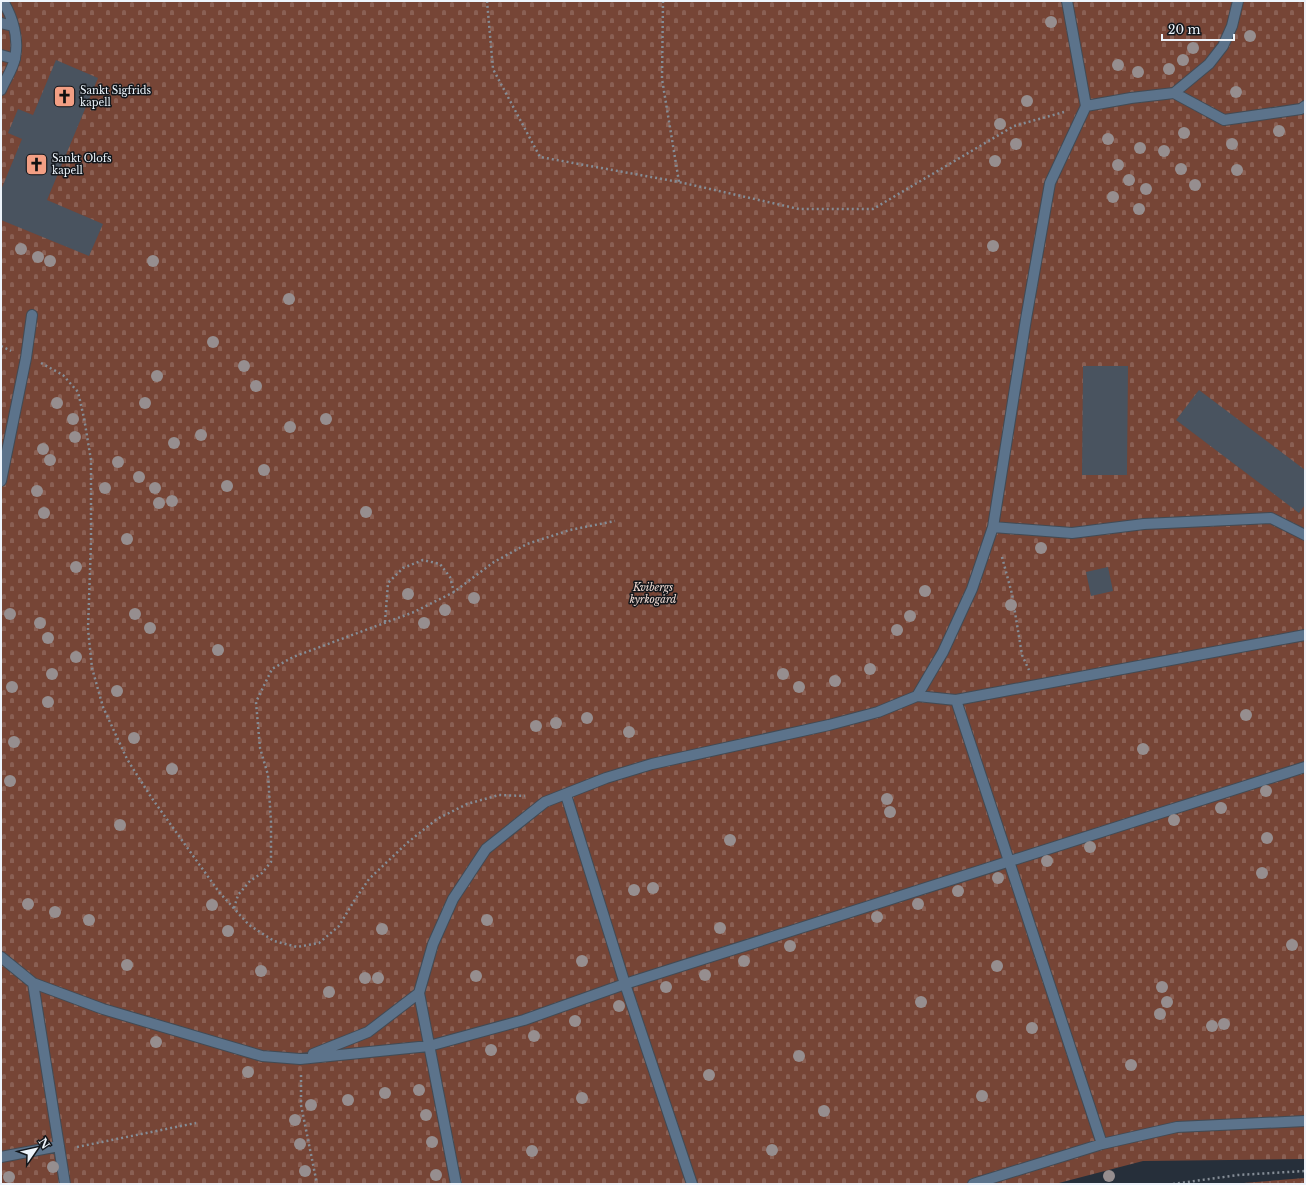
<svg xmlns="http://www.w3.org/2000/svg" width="1306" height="1185" font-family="'Libre Baskerville',serif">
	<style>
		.grass { fill: url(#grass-dots) }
		.cemetery { fill: url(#cemetery-stones) }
		.building { fill: #49535f }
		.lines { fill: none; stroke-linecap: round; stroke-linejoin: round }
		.lane-casing { stroke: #424b55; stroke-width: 12 }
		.path { stroke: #858d96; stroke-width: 2.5; stroke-dasharray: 2 3; stroke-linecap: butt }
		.lane { stroke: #5c738b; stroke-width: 10 }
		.tree { fill: #968e8f }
		.labels { text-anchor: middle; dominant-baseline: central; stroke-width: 3; stroke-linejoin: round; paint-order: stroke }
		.poi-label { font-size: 10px; fill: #edf4fb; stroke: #13171c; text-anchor: start }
		.park-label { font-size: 10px; font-style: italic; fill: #f2dcd4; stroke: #13171c }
	</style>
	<defs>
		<pattern id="grass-dots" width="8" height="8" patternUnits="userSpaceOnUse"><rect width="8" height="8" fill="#764536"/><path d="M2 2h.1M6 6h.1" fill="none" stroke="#8a6054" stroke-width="1.8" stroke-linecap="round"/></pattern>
		<pattern id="cemetery-stones" width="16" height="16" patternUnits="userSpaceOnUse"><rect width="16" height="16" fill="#764536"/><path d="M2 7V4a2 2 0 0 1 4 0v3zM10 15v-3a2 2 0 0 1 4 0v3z" fill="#8a6054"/></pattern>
	</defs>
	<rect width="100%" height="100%" fill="#262f3a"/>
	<path class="grass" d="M1305,1178v6h-74z"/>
	<path class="cemetery" d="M1,1h1304v1158l-162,2 -88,23h-1054z"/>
	<path class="building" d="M56,60l42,18 -51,122 56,24 -14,32 -88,-36v-30l21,-51 -14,-6 10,-24 15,6z
		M1083,366h45l-1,109h-45z
		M1199,390l106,80v35l-6,8 -123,-93z
		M1108,567l5,24 -22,5 -5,-24z"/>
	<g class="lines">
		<defs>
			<path id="lane" d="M1,23l12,3
				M1,55l14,4
				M1,90c4,-10 12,-21 14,-32 4,-19 -2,-40 -12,-57
				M1174,93l50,27 77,-11 4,-3
				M1086,106l45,-8 43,-5 35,-29 14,-18 9,-20 6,-25
				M1,481l25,-123 6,-43
				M993,527l79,6 72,-9 127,-6 34,17
				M917,696l26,-44 29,-63 21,-62 33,-208 24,-136 36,-77 -19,-105
				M956,700l146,444
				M566,795l59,189 67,200
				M1,957l32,26 70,26 159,47 38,3 129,-13 95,-26 101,-36 680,-217
				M33,983l32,201
				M313,1054l55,-22 51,-39
				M1,1157l58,-11
				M456,1184l-37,-191 14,-49 20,-45 33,-50 59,-47 61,-24 46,-14 177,-39 49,-13 39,-16 39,4 349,-65
				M973,1184l129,-40 75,-17 128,-6"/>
		</defs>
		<use href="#lane" class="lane-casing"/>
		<path class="path" d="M487,1l6,68 47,88 139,25 120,27h74l141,-83 50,-14
			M663,1l-1,78 17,103
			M1,346l10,5
			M41,363l22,12 15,17 6,26 7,42v82l-3,87 4,39 11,39 24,52 24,38 68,95 30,33 25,16 23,6 22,-4 20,-17 15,-25 15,-22 38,-36 30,-24 30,-15 32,-9 26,1
			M1002,557l10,37 10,61 7,15
			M385,622l3,-39 15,-15 20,-8 17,4 10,13 4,15
			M234,908l4,-13 12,-14 12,-8 9,-11v-40l-3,-47 -8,-27 -4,-46 16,-33 21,-12 121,-45 40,-20 40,-30 33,-18 43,-14 45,-9
			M301,1075v30l16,79
			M77,1147l119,-24
			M1173,1184l65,-9 67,-4"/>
		<use href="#lane" class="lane"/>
	</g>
	<g class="tree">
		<circle cx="1051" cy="22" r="6"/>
		<circle cx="1250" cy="36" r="6"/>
		<circle cx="1193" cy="48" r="6"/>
		<circle cx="1183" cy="60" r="6"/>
		<circle cx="1118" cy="65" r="6"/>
		<circle cx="1169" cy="69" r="6"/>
		<circle cx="1138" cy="72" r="6"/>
		<circle cx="1236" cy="92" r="6"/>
		<circle cx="1027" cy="101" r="6"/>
		<circle cx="1000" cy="124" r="6"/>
		<circle cx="1279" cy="131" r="6"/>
		<circle cx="1184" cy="133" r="6"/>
		<circle cx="1108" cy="139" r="6"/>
		<circle cx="1016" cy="144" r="6"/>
		<circle cx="1232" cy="144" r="6"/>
		<circle cx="1140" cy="148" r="6"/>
		<circle cx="1164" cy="151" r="6"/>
		<circle cx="995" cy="161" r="6"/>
		<circle cx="1118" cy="165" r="6"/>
		<circle cx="1181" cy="169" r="6"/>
		<circle cx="1237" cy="170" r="6"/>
		<circle cx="1129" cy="180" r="6"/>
		<circle cx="1195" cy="185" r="6"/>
		<circle cx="1146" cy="189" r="6"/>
		<circle cx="1113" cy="197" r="6"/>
		<circle cx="1139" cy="209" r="6"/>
		<circle cx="993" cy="246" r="6"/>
		<circle cx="21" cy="249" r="6"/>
		<circle cx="38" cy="257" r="6"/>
		<circle cx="50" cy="261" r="6"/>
		<circle cx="153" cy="261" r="6"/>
		<circle cx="289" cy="299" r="6"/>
		<circle cx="213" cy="342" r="6"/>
		<circle cx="244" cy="366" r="6"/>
		<circle cx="157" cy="376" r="6"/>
		<circle cx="256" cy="386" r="6"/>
		<circle cx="57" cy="403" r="6"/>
		<circle cx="145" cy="403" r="6"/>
		<circle cx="73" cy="419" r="6"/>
		<circle cx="326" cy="419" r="6"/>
		<circle cx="290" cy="427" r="6"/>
		<circle cx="201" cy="435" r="6"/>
		<circle cx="75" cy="437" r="6"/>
		<circle cx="174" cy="443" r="6"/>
		<circle cx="43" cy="449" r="6"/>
		<circle cx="50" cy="460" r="6"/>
		<circle cx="118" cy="462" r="6"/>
		<circle cx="264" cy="470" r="6"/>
		<circle cx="139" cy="477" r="6"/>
		<circle cx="227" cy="486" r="6"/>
		<circle cx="105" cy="488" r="6"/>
		<circle cx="155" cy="488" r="6"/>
		<circle cx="37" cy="491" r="6"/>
		<circle cx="172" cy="501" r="6"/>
		<circle cx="159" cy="503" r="6"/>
		<circle cx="366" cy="512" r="6"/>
		<circle cx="44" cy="513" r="6"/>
		<circle cx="127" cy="539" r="6"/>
		<circle cx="1041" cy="548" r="6"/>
		<circle cx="76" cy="567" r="6"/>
		<circle cx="925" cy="591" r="6"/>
		<circle cx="408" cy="594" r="6"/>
		<circle cx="474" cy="598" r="6"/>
		<circle cx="1011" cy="605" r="6"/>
		<circle cx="445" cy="610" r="6"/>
		<circle cx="10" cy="614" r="6"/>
		<circle cx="135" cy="614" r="6"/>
		<circle cx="910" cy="616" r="6"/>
		<circle cx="40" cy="623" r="6"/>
		<circle cx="424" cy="623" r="6"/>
		<circle cx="150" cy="628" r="6"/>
		<circle cx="897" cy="630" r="6"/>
		<circle cx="48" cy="638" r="6"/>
		<circle cx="218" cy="650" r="6"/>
		<circle cx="76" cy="657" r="6"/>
		<circle cx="870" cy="669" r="6"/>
		<circle cx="52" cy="674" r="6"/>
		<circle cx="783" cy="674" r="6"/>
		<circle cx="835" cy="681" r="6"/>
		<circle cx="12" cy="687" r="6"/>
		<circle cx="799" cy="687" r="6"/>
		<circle cx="117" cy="691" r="6"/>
		<circle cx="48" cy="702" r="6"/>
		<circle cx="1246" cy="715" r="6"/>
		<circle cx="587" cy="718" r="6"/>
		<circle cx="556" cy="723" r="6"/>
		<circle cx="536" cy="726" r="6"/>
		<circle cx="629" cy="732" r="6"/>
		<circle cx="134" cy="738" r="6"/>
		<circle cx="14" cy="742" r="6"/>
		<circle cx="1143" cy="749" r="6"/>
		<circle cx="172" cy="769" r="6"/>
		<circle cx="10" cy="781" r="6"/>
		<circle cx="1266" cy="791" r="6"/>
		<circle cx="887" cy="799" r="6"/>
		<circle cx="1221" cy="808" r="6"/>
		<circle cx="890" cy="812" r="6"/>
		<circle cx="1174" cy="820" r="6"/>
		<circle cx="120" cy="825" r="6"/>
		<circle cx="1267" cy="838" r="6"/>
		<circle cx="730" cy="840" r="6"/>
		<circle cx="1090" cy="847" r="6"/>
		<circle cx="1047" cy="861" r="6"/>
		<circle cx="1262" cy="873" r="6"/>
		<circle cx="998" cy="878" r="6"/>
		<circle cx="653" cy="888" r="6"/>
		<circle cx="634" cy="890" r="6"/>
		<circle cx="958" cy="891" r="6"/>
		<circle cx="28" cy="904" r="6"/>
		<circle cx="918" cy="904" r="6"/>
		<circle cx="212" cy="905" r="6"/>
		<circle cx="55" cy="912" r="6"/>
		<circle cx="877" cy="917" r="6"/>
		<circle cx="89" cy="920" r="6"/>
		<circle cx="487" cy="920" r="6"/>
		<circle cx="720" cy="928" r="6"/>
		<circle cx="382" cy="929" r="6"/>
		<circle cx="228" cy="931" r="6"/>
		<circle cx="1292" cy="945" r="6"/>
		<circle cx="790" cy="946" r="6"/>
		<circle cx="582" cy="961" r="6"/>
		<circle cx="744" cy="961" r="6"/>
		<circle cx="127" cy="965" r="6"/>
		<circle cx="997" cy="966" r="6"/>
		<circle cx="261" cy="971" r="6"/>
		<circle cx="705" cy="975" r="6"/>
		<circle cx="476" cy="976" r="6"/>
		<circle cx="365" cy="978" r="6"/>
		<circle cx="378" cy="978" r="6"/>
		<circle cx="666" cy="987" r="6"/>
		<circle cx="1162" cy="987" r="6"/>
		<circle cx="329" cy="992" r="6"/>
		<circle cx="921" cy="1002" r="6"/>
		<circle cx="1167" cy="1002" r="6"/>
		<circle cx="619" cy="1006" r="6"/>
		<circle cx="1160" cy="1014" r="6"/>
		<circle cx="575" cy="1021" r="6"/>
		<circle cx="1224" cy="1024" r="6"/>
		<circle cx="1212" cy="1026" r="6"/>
		<circle cx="1032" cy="1028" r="6"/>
		<circle cx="534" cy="1036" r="6"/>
		<circle cx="156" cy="1042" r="6"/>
		<circle cx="491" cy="1050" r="6"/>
		<circle cx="799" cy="1056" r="6"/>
		<circle cx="1131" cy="1065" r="6"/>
		<circle cx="248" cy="1072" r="6"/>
		<circle cx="709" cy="1075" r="6"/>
		<circle cx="419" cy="1090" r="6"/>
		<circle cx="385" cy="1093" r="6"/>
		<circle cx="982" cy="1096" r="6"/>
		<circle cx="582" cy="1098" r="6"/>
		<circle cx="348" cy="1100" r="6"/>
		<circle cx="311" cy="1105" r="6"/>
		<circle cx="824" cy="1111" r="6"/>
		<circle cx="426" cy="1115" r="6"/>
		<circle cx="295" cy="1120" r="6"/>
		<circle cx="432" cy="1142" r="6"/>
		<circle cx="300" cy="1144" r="6"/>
		<circle cx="772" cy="1150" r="6"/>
		<circle cx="532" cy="1151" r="6"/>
		<circle cx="53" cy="1167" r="6"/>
		<circle cx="305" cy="1171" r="6"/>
		<circle cx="436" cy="1175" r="6"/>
		<circle cx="1109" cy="1176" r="6"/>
		<circle cx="9" cy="1177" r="6"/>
	</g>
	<defs>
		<symbol id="church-square" viewBox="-11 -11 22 22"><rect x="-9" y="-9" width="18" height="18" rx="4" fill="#f39f84" stroke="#13171c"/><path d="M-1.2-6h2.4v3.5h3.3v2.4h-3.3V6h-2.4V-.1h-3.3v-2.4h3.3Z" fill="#111"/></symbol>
	</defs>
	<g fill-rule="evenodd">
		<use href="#church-square" x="52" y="84" width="25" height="25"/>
		<use href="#church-square" x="24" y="152" width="25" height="25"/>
	</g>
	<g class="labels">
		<g class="poi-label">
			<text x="80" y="90">Sankt Sigfrids<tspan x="80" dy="12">kapell</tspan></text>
			<text x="52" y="158">Sankt Olofs<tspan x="52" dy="12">kapell</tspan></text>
		</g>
		<g class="park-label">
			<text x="653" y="587">Kvibergs<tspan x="653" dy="12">kyrkogård</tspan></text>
		</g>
	</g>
	<rect width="1306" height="1185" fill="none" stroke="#edf4fb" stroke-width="4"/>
	<g transform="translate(36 1149) rotate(56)" stroke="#13171c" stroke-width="3" paint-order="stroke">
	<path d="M0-3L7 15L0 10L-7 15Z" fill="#edf4fb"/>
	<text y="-6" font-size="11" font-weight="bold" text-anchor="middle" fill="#edf4fb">N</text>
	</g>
	<path d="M1162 34v6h72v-6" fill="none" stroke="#edf4fb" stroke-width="2"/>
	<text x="1168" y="34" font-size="12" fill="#edf4fb" stroke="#13171c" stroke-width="3" paint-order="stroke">20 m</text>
</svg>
